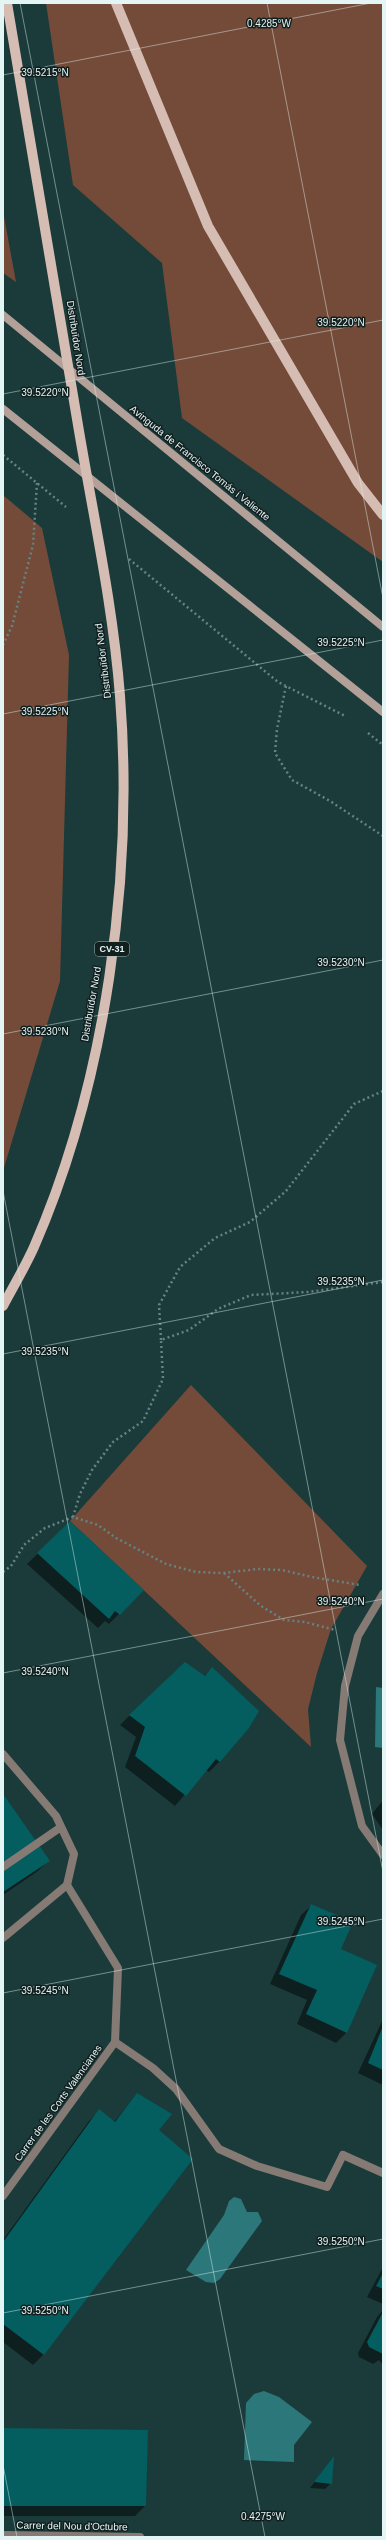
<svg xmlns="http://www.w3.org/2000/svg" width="386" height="2540" font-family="Arial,sans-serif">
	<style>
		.green { fill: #744b39 }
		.water { fill: #2c7779 }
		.shadow { fill: #0007 }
		.building { fill: #045d5f }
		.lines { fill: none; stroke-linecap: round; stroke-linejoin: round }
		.path { stroke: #678282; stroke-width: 2.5; stroke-dasharray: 2 3; stroke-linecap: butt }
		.service { stroke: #867a74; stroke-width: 8 }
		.pedestrian { stroke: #867a74; stroke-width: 8 }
		.minor { stroke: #867a74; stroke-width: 8 }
		.secondary { stroke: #b3a098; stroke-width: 8 }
		.primary { stroke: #d6bdb3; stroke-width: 10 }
		.ticks { fill: none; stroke: #e3f5f5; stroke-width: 1; stroke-opacity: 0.45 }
		.labels { text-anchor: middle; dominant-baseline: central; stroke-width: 3; stroke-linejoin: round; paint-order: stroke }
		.shield { fill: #121f1f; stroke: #a4b5b5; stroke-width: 1 }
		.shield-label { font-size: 9px; font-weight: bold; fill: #e3f5f5 }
		.street-label { font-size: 10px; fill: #e3f5f5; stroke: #121f1f }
		.ticks-label { font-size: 10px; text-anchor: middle; fill: #e3f5f5; stroke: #121f1f; stroke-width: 3; stroke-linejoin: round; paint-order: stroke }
	</style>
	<rect width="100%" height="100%" fill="#1b3b3b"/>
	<path class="green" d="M46,3h337v559l-201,-144 -20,-155 -89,-78z
		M3,211l13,71 -13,-9z
		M3,495l39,33 27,127 -9,326 -57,190z
		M191,1385l176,181 -36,63 -14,44 -9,36 3,38 -241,-226z"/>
	<path class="water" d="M376,1687l7,1v60l-8,-1z
		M234,2197l7,2 6,13h11l4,9 -42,58 -6,4 -8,-1 -20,-12 38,-55 5,-14z
		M264,2391l15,6 33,25 -18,23v17l-50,-2 2,-57 8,-9z"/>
	<path class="shadow" d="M70,1522l73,68 -34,34 -4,-3 -7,7 -71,-64z
		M212,1669l36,58 -29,35 -10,10 -3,-2 -31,36 -50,-39 11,-30 -16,-12 10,-10 74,-39z
		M3,1796l45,65 -10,10 -35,24z
		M383,1800v30l-11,-16z
		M312,1905l27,45 8,82 -11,11 -39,-19 10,-24 -37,-16 31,-69z
		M383,2019v66l-25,-12z
		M137,2094l21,36 34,30 -149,195 -10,10 -30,-23v-102l86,-119 10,-10 15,11z
		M383,2267v37l-16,-7z
		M383,2310v55l-4,-5 -6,4 -14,-7 -1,-4 19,-36z
		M3,2429l142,77 -10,10h-132z
		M333,2458l-2,25 -6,6 -15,-1z"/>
	<path class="building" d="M70,1521l74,69 -24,25 -5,-4 -6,8 -72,-66z
		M185,1662l20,14 7,-9 47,44 -10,17 -29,34 -4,-3 -30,37 -51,-40 10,-29 -16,-12z
		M3,1794l47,67 -47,31z
		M311,1904l42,18 -12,27 36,16 -30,68 -41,-19 11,-24 -38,-16z
		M383,2026v44l-15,-7z
		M137,2093l35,21 -13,16 34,29 -149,196 -41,-31v-82l96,-133 16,13z
		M383,2273v16l-7,-3z
		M383,2312v42l-14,-7 -2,-5z
		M3,2428l145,2 -2,76h-143z
		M334,2456l-2,28 -18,-2z"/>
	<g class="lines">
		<path class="path" d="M3,455l63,52
			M129,559l149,123 67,34
			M3,645l9,-19 21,-81 4,-62
			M286,686l-9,43 -2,24 17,27 38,21 53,35
			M368,733l15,12
			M161,1340l-2,-35 21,-38 35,-29 35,-16 36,-31 68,-87 29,-13
			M73,1517l7,-23 12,-24 21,-28 30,-21 20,-42 -2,-39 28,-10 29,-21 33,-14 57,-3 75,-10
			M3,1572l8,-6 13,-21 21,-17 28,-11 25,8 18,13 50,26 30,8 27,1 35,-4 24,1 30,7 48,8
			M224,1573l37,33 23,14 21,2 30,8"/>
		<path class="service" d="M3,1754l53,62 18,38 -7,31
			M3,1867l58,-40"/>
		<path class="pedestrian" d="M115,2042l38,26 23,21 43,60 38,17 70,21 16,-32"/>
		<path class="minor" d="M383,1594l-25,42 -13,50 -5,54 22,86 21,29
			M3,1938l64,-53 51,83 -3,74 -112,154
			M343,2155l40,18
			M3,2535l137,2"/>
		<path class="secondary" d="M3,315l380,312
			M3,409l380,303"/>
		<path class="primary" d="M116,3l92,223 150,257 25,32
			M3,1306c10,-19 22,-39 31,-59 72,-165 100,-371 86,-551 -7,-91 -27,-181 -42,-271 -24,-140 -47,-281 -71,-422"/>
	</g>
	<path class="ticks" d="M20,3l363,1869M267,3l116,595M3,75l368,-72M3,394l380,-74M3,714l380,-74M3,1034l380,-74M3,1191l262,1346M3,1354l380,-74M3,1673l380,-74M3,1993l380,-74M3,2313l380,-74M3,2465l14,72"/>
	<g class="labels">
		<rect class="shield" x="95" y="942" width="34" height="14" rx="3"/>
		<g class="shield-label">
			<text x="112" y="949">CV-31</text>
		</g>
		<g class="street-label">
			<text transform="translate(76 338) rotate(81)">Distribuïdor Nord</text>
			<text transform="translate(200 463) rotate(39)">Avinguda de Francisco Tomás i Valiente</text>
			<text transform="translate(103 661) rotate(-97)">Distribuïdor Nord</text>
			<text transform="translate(91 1004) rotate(-80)">Distribuïdor Nord</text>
			<text transform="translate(58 2103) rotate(-54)">Carrer de les Corts Valencianes</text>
			<text transform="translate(72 2526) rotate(1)">Carrer del Nou d'Octubre</text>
		</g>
	</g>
	<g class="ticks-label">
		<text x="269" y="27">0.4285°W</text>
		<text x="45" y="76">39.5215°N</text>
		<text x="341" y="326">39.5220°N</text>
		<text x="45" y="396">39.5220°N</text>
		<text x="341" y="646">39.5225°N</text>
		<text x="45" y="715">39.5225°N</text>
		<text x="341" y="966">39.5230°N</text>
		<text x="45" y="1035">39.5230°N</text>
		<text x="341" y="1285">39.5235°N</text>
		<text x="45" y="1355">39.5235°N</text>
		<text x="341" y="1605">39.5240°N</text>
		<text x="45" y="1675">39.5240°N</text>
		<text x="341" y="1925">39.5245°N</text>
		<text x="45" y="1994">39.5245°N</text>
		<text x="341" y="2245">39.5250°N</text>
		<text x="45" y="2314">39.5250°N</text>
		<text x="263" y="2520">0.4275°W</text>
	</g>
	<rect width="386" height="2540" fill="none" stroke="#e3f5f5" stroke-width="8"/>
</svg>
